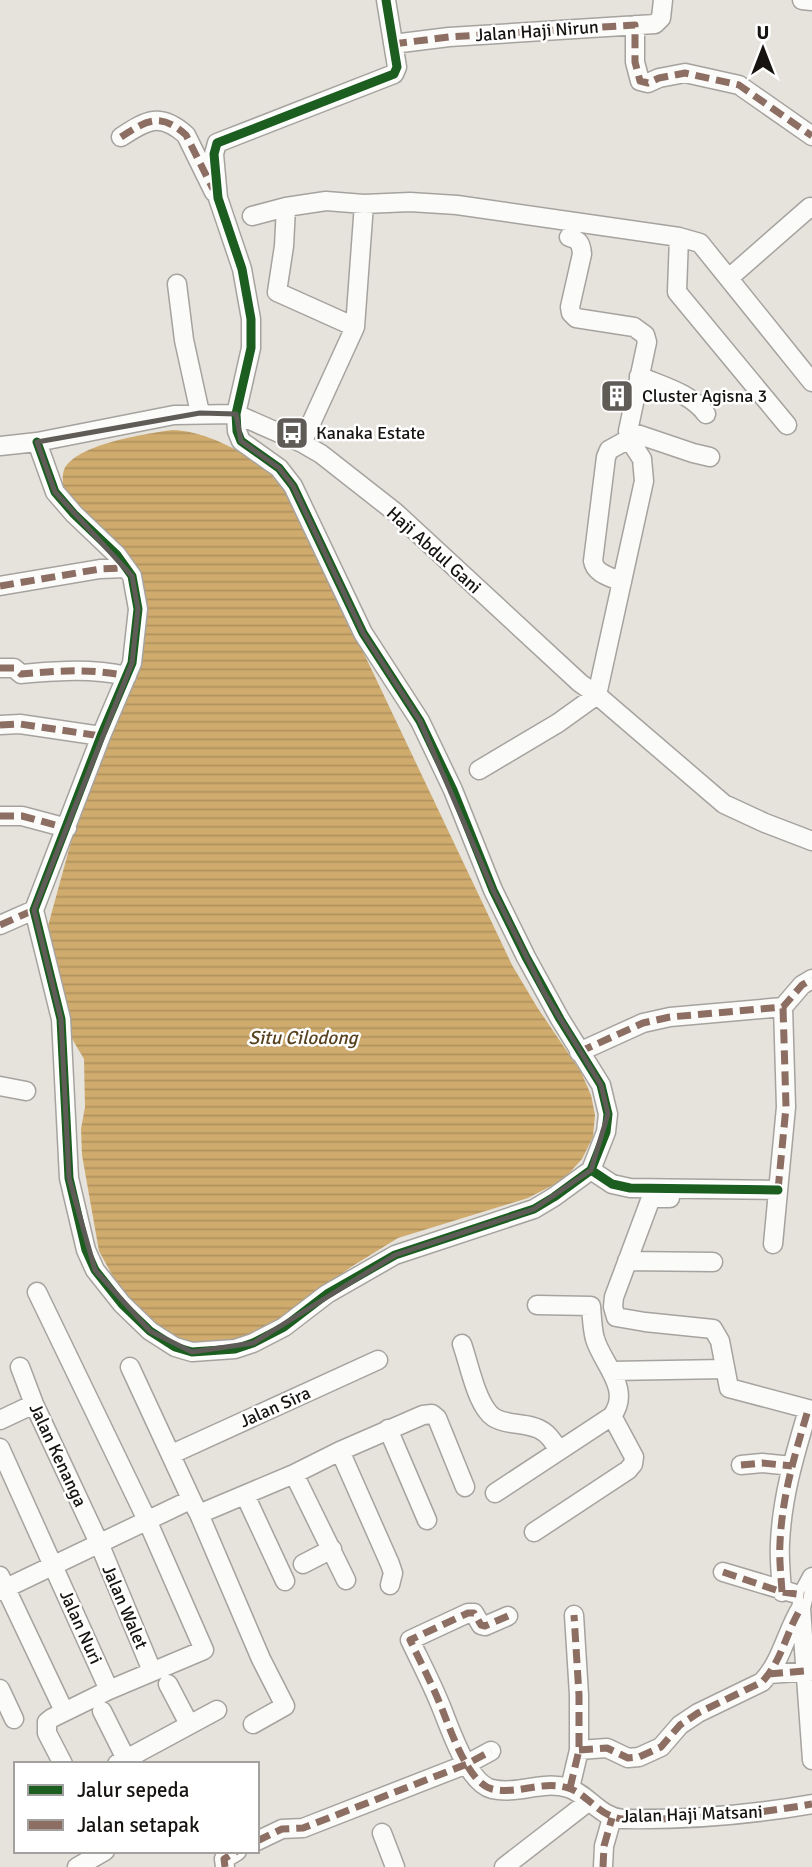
<svg xmlns="http://www.w3.org/2000/svg" width="812" height="1867" font-family="Signika,sans-serif">
	<style>
		.water { fill: url(#water-rules) }
		.lines { fill: none; stroke-linecap: round; stroke-linejoin: round }
		.minor-casing { stroke: #a6a39f; stroke-width: 21 }
		.minor { stroke: #fbfbfa; stroke-width: 18 }
		.quiet { stroke: #8d6e63; stroke-width: 7; stroke-dasharray: 14 7; stroke-linecap: butt }
		.cycleway-casing { stroke: #fff; stroke-width: 13 }
		.cycleway { stroke: #1b5e20; stroke-width: 9 }
		.marked { fill: none; stroke: #5f5b57; stroke-width: 5; stroke-linejoin: round }
		.labels { text-anchor: middle; dominant-baseline: central; stroke-width: 5; stroke-linejoin: round; paint-order: stroke }
		.street-label { font-size: 18px; fill: #161310; stroke: #fff }
		.poi-label { font-size: 18px; fill: #161310; stroke: #fff; text-anchor: start }
		.water-label { font-size: 19px; font-style: italic; fill: #584220; stroke: #fff }
	</style>
	<defs>
		<pattern id="water-rules" width="6" height="5" patternUnits="userSpaceOnUse" patternTransform="scale(1.75)"><rect width="6" height="5" fill="#cfab6e"/><path d="M0 2.5h6" fill="none" stroke="#b1925e"/></pattern>
	</defs>
	<rect width="100%" height="100%" fill="#e6e2dc"/>
	<path class="water" d="M172,430c39,1 78,27 109,49l231,486 25,42 44,65 10,23 4,20 -2,22 -11,22 -19,21 -35,18 -130,40 -47,29 -71,53 -34,19 -36,8h-28l-43,-31 -23,-34 -17,-31 -17,-96 -1,-26 4,-22 -1,-48 -13,-22 -23,-111 26,-95 67,-210 -22,-69 -56,-65c0,-5 -1,-12 1,-17 11,-26 82,-36 108,-40z"/>
	<g class="lines">
		<defs>
			<path id="minor" d="M386,0l11,67 -3,7 -177,69 -3,11 4,44 24,71 9,50v29l-15,66 1,17 4,10 38,27 14,18 70,147 57,88 33,69 40,100 33,67 34,62 41,66 7,29 -2,18 -15,38
				M802,0l10,1
				M635,25v37l5,19 8,2 11,-5 26,-5 54,12 73,51
				M393,44l56,-7 206,-13 6,-6 2,-18
				M121,137c26,-17 39,-25 65,-2l28,57
				M286,207l-2,39 -7,46 78,35
				M252,216l34,-9 40,-6 38,3 46,-2 47,3 222,32 -2,55 110,133
				M679,237l21,6 112,139
				M729,278l81,-71 2,2
				M177,284l7,56 16,73
				M639,376c23,10 52,17 67,38
				M628,431l65,22 17,4
				M37,442l18,50 19,22 43,41 15,21 6,33 -6,54 -31,73 -67,174 27,109 8,159 17,72 9,20 27,34 28,27 25,16 17,5 43,-3 18,-6 31,-16 43,-33 68,-39 139,-46 20,-12 37,-27 21,14 18,4 148,2
				M302,443l53,-116 9,-123
				M0,446l37,-4 137,-27 62,-1 66,29 19,11 74,58 185,171 17,12 127,109 41,19 47,18
				M622,582c-11,-5 -27,-8 -29,-21l13,-104 3,-7 20,-11
				M0,586l100,-17 26,-1
				M0,668h14l7,6c37,-3 68,-6 106,2
				M0,725l20,-1 81,12
				M479,770l79,-47 39,-28 47,-214 -2,-22 -13,-20 -1,-8 19,-89 -2,-7 -11,-8 -58,-9 -5,-5 -1,-6 12,-53c-1,-11 -3,-14 -13,-17
				M0,816h22l45,12
				M0,925l34,-15
				M579,1052l64,-29 27,-6 113,-10 19,-22 10,-6
				M0,1086l26,5
				M670,1198h-19l-37,99 -1,10 3,10 29,5 68,7 7,12 9,47 83,22
				M773,1244l13,-137 -3,-100
				M627,1261l86,1
				M37,1292l110,228 57,130 -95,40 -57,28 -5,4v11l16,31
				M462,1344c7,20 13,52 26,68 12,16 40,8 56,20 6,4 10,11 14,17
				M20,1367l14,37 65,139 53,128
				M130,1367l63,136
				M611,1371l114,-2
				M0,1420l34,-16
				M388,1429l39,91
				M0,1448l109,242
				M340,1451l50,113 3,9 -3,12
				M172,1454l206,-94
				M741,1465l21,-2 30,3
				M294,1474l52,106
				M495,1493l117,-77c20,-27 -9,-51 -17,-77 -3,-11 -3,-22 -4,-33l-54,-1
				M245,1495l40,86
				M199,1514l62,145 24,47 -32,18
				M534,1532l94,-62 5,-6 1,-7 -22,-41
				M303,1564l29,-15
				M723,1572l70,21
				M0,1576l64,135
				M812,1577l-7,13 -4,18 11,152
				M0,1591l188,-90 5,2 6,11 95,-40 46,-23 83,-36 9,-1 5,4 28,69
				M782,1592c-1,-17 -3,-33 -2,-49 2,-47 15,-89 28,-133
				M508,1616l-23,10 -4,-1 -7,-12h-6l-58,27c10,21 21,42 30,64 9,21 27,79 52,85 26,6 50,-9 76,-1 20,6 31,29 55,31 64,1 127,-4 189,-15
				M769,1674l43,-3
				M168,1684l21,40
				M0,1689l14,30
				M102,1711l24,48
				M579,1750l28,-2 21,10 11,-1 22,-10 19,-22 18,-12 64,-31c20,-21 24,-50 39,-74
				M117,1764l100,-54
				M570,1788l9,-38v-55l-5,-80
				M382,1833l13,34
				M257,1841l25,-12 21,-1 164,-64 24,-13
				M77,1867l28,-16
				M225,1867l-1,-8 13,-8
				M504,1867l84,-65
				M603,1867l1,-21 8,-28"/>
		</defs>
		<use href="#minor" class="minor-casing"/>
		<use href="#minor" class="minor"/>
		<path class="quiet" d="M393,44l56,-7 186,-12v37l5,19 8,2 11,-5 26,-5 54,12 73,51
			M121,137c26,-17 39,-25 65,-2l27,54
			M0,586l100,-17 26,-1
			M0,668h14l7,6c37,-3 68,-6 106,2
			M0,725l20,-1 81,12
			M0,816h22l45,12
			M0,925l34,-15
			M579,1052l64,-29 27,-6 113,-10 19,-22 10,-6
			M778,1190l8,-83 -3,-100
			M741,1465l21,-2 30,3
			M723,1572l59,20 22,3
			M782,1592c-1,-17 -3,-33 -2,-49 2,-47 15,-89 28,-133
			M508,1616l-23,10 -4,-1 -7,-12h-6l-58,27c10,21 21,42 30,64 9,21 27,79 52,85 26,6 50,-9 76,-1 20,6 31,29 55,31 64,1 127,-4 189,-15
			M769,1674l35,-3
			M579,1750l28,-2 21,10 11,-1 22,-10 19,-22 18,-12 64,-31c20,-21 24,-50 39,-74
			M570,1788l9,-38v-55l-5,-80
			M257,1841l25,-12 21,-1 164,-64 24,-13
			M225,1867l-1,-8 13,-8
			M603,1867l1,-21 8,-28"/>
		<defs>
			<path id="cycleway" d="M386,0l11,67 -3,7 -177,69 -3,11 4,44 24,71 9,50v29l-15,66 1,17 4,10 38,27 14,18 70,147 57,88 33,69 40,100 33,67 34,62 41,66 7,29 -2,18 -15,38
				M37,442l18,50 19,22 43,41 15,21 6,33 -6,54 -31,73 -67,174 27,109 8,159 17,72 9,20 27,34 28,27 25,16 17,5 43,-3 18,-6 31,-16 43,-33 68,-39 139,-46 20,-12 37,-27 21,14 18,4 148,2"/>
		</defs>
		<use href="#cycleway" class="cycleway-casing"/>
		<use href="#cycleway" class="cycleway"/>
	</g>
	<path class="marked" d="M200,413l36,1 5,27 38,27 14,18 70,147 57,88 73,169 52,104 56,91 7,29 -17,56 -57,39 -139,46 -142,88 -61,9 -42,-21 -55,-61 -26,-92 -8,-159 -27,-109 98,-247 6,-54 -6,-33 -77,-84 -18,-50z"/>
	<defs>
		<symbol id="building-square" viewBox="-11 -11 22 22"><rect x="-9" y="-9" width="18" height="18" rx="4" fill="#5f5b57" stroke="#fff"/><path d="M-4-6H4V6H1V3H-1V6H-4ZM-2.5-4.3h1.7v1.8h-1.7ZM.8-4.3h1.7v1.8H.8ZM-2.5-1h1.7V.8h-1.7ZM.8-1h1.7V.8H.8Z" fill="#fff"/></symbol>
		<symbol id="bus-square" viewBox="-11 -11 22 22"><rect x="-9" y="-9" width="18" height="18" rx="4" fill="#5f5b57" stroke="#fff"/><path d="M-5-6H5V4H4V6H2V4H-2V6H-4V4H-5ZM-3.5-4V0h7V-4ZM-3.5 1.2v1.5H-2V1.2ZM2 1.2v1.5H3.5V1.2Z" fill="#fff"/></symbol>
	</defs>
	<g fill-rule="evenodd">
		<use href="#building-square" x="598" y="377" width="38" height="38"/>
		<use href="#bus-square" x="273" y="414" width="38" height="38"/>
	</g>
	<g class="labels">
		<g class="street-label">
			<text transform="translate(537 31) rotate(-4)">Jalan Haji Nirun</text>
			<text transform="translate(434 550) rotate(42)">Haji Abdul Gani</text>
			<text transform="translate(275 1407) rotate(-24)">Jalan Sira</text>
			<text transform="translate(58 1455) rotate(65)">Jalan Kenanga</text>
			<text transform="translate(125 1607) rotate(67)">Jalan Walet</text>
			<text transform="translate(81 1627) rotate(66)">Jalan Nuri</text>
			<text transform="translate(692 1814) rotate(-2)">Jalan Haji Matsani</text>
		</g>
		<g class="poi-label">
			<text x="642" y="396">Cluster Agisna 3</text>
			<text x="316" y="433">Kanaka Estate</text>
		</g>
		<g class="water-label">
			<text x="303" y="1038">Situ Cilodong</text>
		</g>
	</g>
	<rect x="14" y="1762" width="245" height="91" fill="#ffffff" stroke="#a2a19f" stroke-width="2"/>
	<rect x="28" y="1785" width="35" height="10" fill="#1b5e20" stroke="#a2a19f" stroke-width="2"/>
	<text x="77" y="1797" font-size="21" fill="#161310">Jalur sepeda</text>
	<rect x="28" y="1820" width="35" height="10" fill="#8d6e63" stroke="#a2a19f" stroke-width="2"/>
	<text x="77" y="1832" font-size="21" fill="#161310">Jalan setapak</text>
	<g transform="translate(763 49)" stroke="#ffffff" stroke-width="5" paint-order="stroke">
	<path d="M0-5L12 26L0 18L-12 26Z" fill="#161310"/>
	<text y="-10" font-size="19" font-weight="bold" text-anchor="middle" fill="#161310">U</text>
	</g>
</svg>
